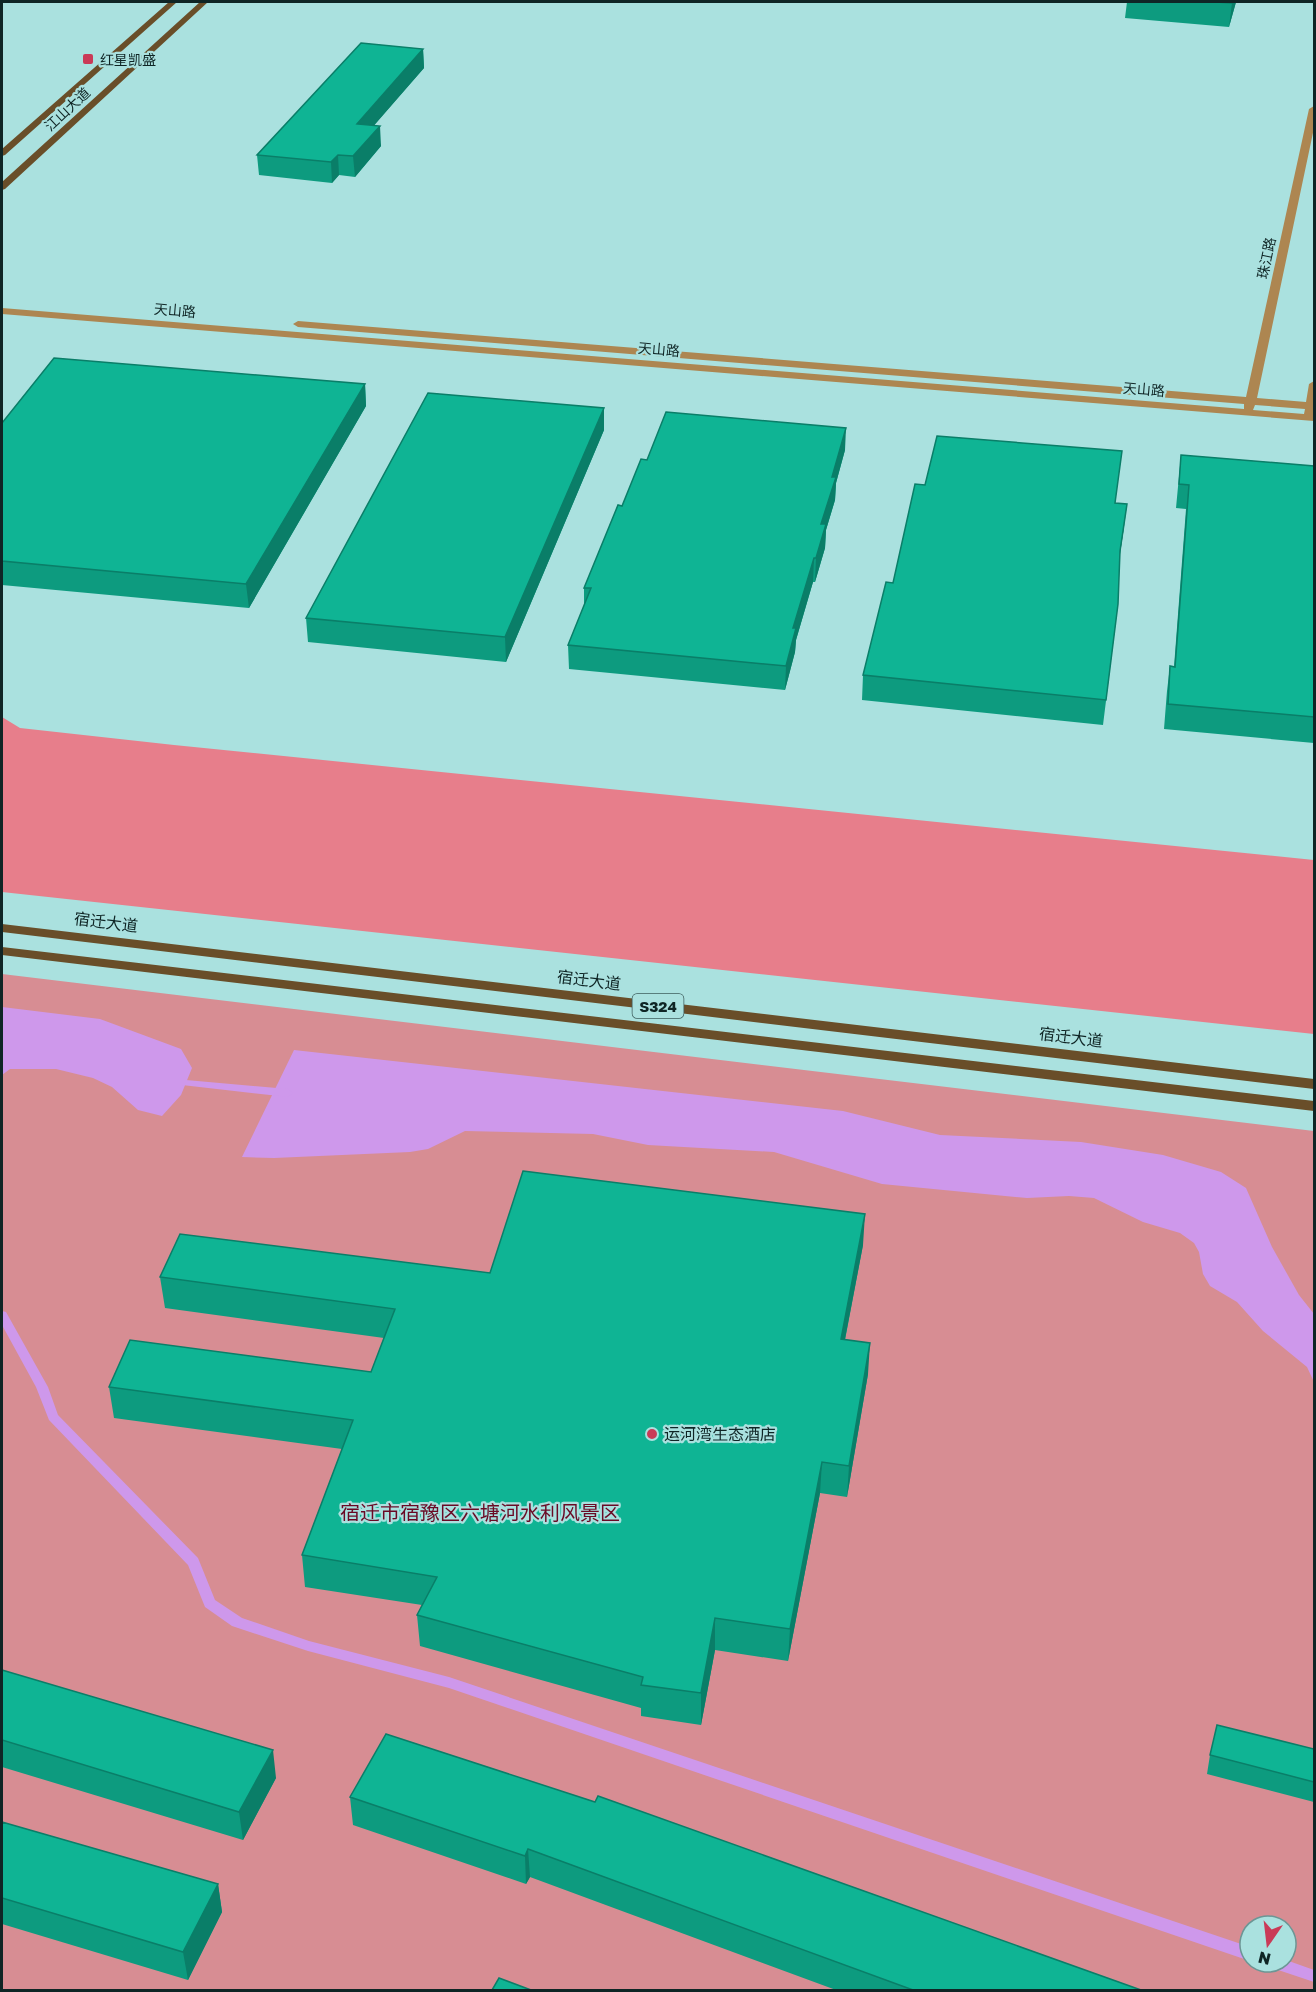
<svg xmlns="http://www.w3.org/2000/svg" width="1316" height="1992" font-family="'Golos Text','Noto Sans SC',sans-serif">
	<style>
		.green { fill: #d78d93; fill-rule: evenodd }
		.forest { fill: #e77e8b }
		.water { fill: #ce98eb }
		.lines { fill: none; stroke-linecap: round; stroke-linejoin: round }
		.stream { fill: #ce98eb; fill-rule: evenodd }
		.minor { fill: #ad8651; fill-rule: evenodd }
		.major { fill: #694e29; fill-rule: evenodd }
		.wall { fill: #0d9b7f }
		.shaded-wall { fill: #0a7e68 }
		.building { fill: #0fb494; stroke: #0a7e68; stroke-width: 1.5 }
		.poi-dot { fill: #ca3a57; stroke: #aae1df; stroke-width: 2 }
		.labels { text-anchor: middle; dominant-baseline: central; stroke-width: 4.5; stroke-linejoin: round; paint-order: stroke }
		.far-poi-label { font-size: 14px; fill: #0f2525; stroke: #aae1df; text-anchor: start }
		.far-street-label { font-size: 14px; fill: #0f2525; stroke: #aae1df }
		.shield { fill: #aae1df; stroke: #3e5d5d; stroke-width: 1.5 }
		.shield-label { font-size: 15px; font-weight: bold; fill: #0f2525 }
		.street-label { font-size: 16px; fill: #0f2525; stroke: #aae1df }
		.poi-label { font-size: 16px; fill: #0f2525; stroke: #aae1df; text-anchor: start }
		.near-park-label { font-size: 20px; fill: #6a0924; stroke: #aae1df }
	</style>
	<rect width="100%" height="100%" fill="#aae1df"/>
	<path class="green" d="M2,974l1312,157v859h-1312zM1250,1926h36v36h-36z"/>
	<path class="forest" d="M2,717l18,11 154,17 1140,115v174l-1312,-142z"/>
	<path class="water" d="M2,1007l98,12 81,30 11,19 -11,27 -19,21 -24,-6 -26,-23 -19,-9 -37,-9h-46l-8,6z
		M294,1050l549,61 97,24 141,7 82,13 58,17 25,16 26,59 27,48 15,19v68l-7,-15 -44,-36 -26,-29 -27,-16 -7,-12 -4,-22 -5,-9 -14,-10 -37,-11 -49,-24 -25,-2 -42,2 -145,-14 -108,-32 -126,-7 -55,-11 -128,-3 -37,18 -18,3 -136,6 -32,-1z"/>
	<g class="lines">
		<path class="stream" d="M186,1080l102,9 5,4 -5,4 -106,-12 -1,-2 1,-2z
			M2,1311l4,1 42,75 10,28 140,143 17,42 27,18 67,23 140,36 801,270v14l-801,-273 -141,-37 -76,-25 -27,-19 -17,-42 -139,-145 -13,-33 -34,-62z
			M1286,1960l28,10v12l-45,-15 -3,-5h20z"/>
		<path class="minor" d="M1314,106v22l-57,270 49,4 3,-18 5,-3v40l-1312,-107v-6l1242,101v-5l-946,-77 -5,-3 5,-3 948,76 63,-288zM1255,405l50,4 -1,5 -51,-4z"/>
		<path class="major" d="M169,2h8l-172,153 -3,1v-7z
			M200,2h8l-203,187 -3,1v-8z
			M2,924l1312,155v10l-1312,-157z
			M2,947l1312,154v10l-1312,-156z"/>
	</g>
	<path class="wall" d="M1127,2h109l-7,25 -104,-9z
		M423,49l1,19 -50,57 7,21 -26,31 -16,-2 -7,8 -73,-8 -2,-20z
		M365,384l1,22 -117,202 -247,-23v-162z
		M604,408v22l-98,232 -198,-20 -2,-24z
		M845,450l-9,33 -1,17 -9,30 -1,18 -10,34h-2l-17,58 -1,12 -10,38 -216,-21 -1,-24 16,-39v-18l38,-82 25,-46z
		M1181,455l133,11v277l-150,-14 3,-38 3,-25 4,1 12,-158 -10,-1z
		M1116,503l8,24 -5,32 -1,45 -15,121 -241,-25 1,-25 30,-92z
		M863,1245l-18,95 23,34 -21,123 -27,-4 -32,168 -73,-11 -14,75 -60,-9v-8l-221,-62 -3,-31 5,-10 -117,-18 -3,-32 40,-106 -228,-31 -5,-31 262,-15 13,-34 -219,-30 -5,-31 330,-4z
		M2,1670l274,108 -33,62 -241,-73z
		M1314,1749v53l-107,-28 3,-19z
		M350,1797l791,193h-305l-306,-113 -4,7 -173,-59z
		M2,1822l216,62 4,28 -34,68 -186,-56z"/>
	<path class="shaded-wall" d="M1233,2h3l-7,25 3,-24z
		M423,49l1,19 -66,76 -1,-20z
		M380,126l1,20 -26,31 -2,-21z
		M338,155l1,20 -7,8 -1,-21z
		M365,384l1,22 -117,202 -3,-24z
		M604,408v22l-98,232 -1,-25z
		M846,428l-1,22 -9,33 -1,17 -9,30 -1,18 -10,34 1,-24 5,-34 11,-47z
		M1127,504l-3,23 -7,48 3,-24z
		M814,558l-1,24 -17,58 -1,12 -10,38 1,-24 7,-38z
		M865,1214l-2,31 -24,125 2,-31z
		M870,1343l-2,31 -21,123 2,-31z
		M822,1462l-2,31 -32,168 2,-32z
		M715,1618v32l-14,75v-32z
		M273,1750l3,28 -33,62 -4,-28z
		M528,1849l2,28 -4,7 -1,-28z
		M218,1884l4,28 -34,68 -5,-28z"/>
	<path class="building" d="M1215,2h18l-1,1z
		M361,43l62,6 -66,75 23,2 -27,30 -15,-1 -7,7 -74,-7z
		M54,358l311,26 -119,200 -244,-23v-138z
		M428,393l176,15 -99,229 -199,-19z
		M666,412l180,16 -14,49h4l-15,47h5l-10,34h-2l-21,70h3l-10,38 -218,-21 23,-57h-7l34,-83 4,1 19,-47 6,1z
		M937,436l185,15 -7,52 12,1 -7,47 -2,53 -12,96 -243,-25 23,-93 7,1 22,-99 10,1z
		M1181,455l133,11v251l-146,-13 2,-38 5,1 14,-182 -10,-1z
		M523,1171l342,43 -24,125 29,4 -21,123 -27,-4 -32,167 -75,-11 -14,75 -60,-8 2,-8 -226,-62 20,-38 -135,-22 51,-135 -244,-33 21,-47 241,32 24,-63 -235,-32 20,-43 310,39z
		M2,1670l271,80 -34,62 -237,-72z
		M1217,1725l97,24v33l-104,-27z
		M386,1734l209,68 3,-6 543,194h-228l-385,-141 -3,7 -175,-59z
		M2,1822l216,62 -35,68 -181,-54z
		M499,1978l32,12h-39z"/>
	<g class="poi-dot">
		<rect x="82" y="53" width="12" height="12" rx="3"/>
		<circle cx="652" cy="1434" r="6"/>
	</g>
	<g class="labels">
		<g class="far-poi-label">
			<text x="100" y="59">红星凯盛</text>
		</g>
		<g class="far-street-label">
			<text transform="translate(67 109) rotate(-43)">江山大道</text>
			<text transform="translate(1266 258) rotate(-78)">珠江路</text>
			<text transform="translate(175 310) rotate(5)">天山路</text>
			<text transform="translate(659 349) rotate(5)">天山路</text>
			<text transform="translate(1144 389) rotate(5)">天山路</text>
		</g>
		<rect class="shield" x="632.5" y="994" width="51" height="24" rx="4.5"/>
		<g class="shield-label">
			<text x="658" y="1006">S324</text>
		</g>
		<g class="street-label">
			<text transform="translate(106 922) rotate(7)">宿迁大道</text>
			<text transform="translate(589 980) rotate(7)">宿迁大道</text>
			<text transform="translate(1071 1037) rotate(7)">宿迁大道</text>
		</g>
		<g class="poi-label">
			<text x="664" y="1434">运河湾生态酒店</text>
		</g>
		<g class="near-park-label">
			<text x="480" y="1512">宿迁市宿豫区六塘河水利风景区</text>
		</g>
	</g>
	<rect width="1316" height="1992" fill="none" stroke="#0f2525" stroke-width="6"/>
	<g transform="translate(1268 1944) rotate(194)"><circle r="28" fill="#aae1df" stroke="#6c9695" stroke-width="1.5"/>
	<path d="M0-4.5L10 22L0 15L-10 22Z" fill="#ca3a57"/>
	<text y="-9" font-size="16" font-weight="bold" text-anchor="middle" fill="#0f2525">N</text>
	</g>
</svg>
